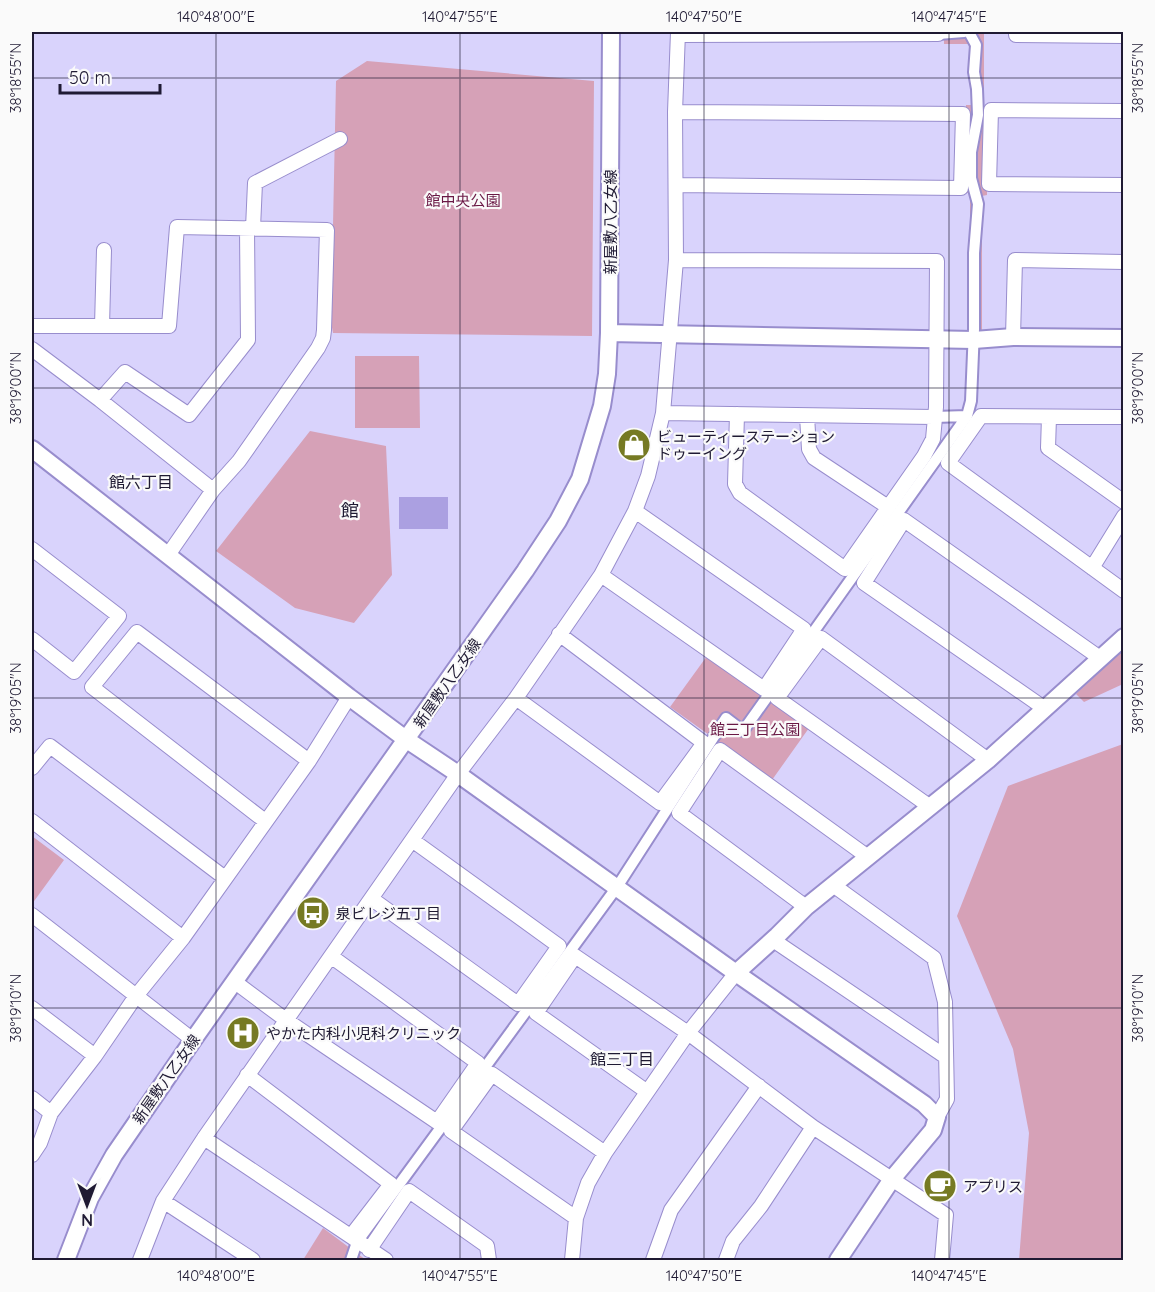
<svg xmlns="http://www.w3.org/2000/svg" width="1155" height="1292" font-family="Quicksand,'Noto Sans JP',sans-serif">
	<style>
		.green { fill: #d6a1b7 }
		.water { fill: #aba0e1 }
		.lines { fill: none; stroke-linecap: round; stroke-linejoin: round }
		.pedestrian-casing { stroke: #988dcd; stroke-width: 14 }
		.minor-casing { stroke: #988dcd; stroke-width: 16 }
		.tertiary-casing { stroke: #988dcd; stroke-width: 20 }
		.pedestrian { stroke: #fff; stroke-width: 10 }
		.minor { stroke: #fff; stroke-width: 14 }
		.tertiary { stroke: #fff; stroke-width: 16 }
		.ticks { fill: none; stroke: #1f1a33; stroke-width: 1.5; stroke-opacity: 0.45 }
		.labels { text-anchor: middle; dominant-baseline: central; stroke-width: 4.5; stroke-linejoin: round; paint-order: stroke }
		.park-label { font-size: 15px; fill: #6a1845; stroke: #fafafa }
		.street-label { font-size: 15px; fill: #1f1a33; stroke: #fafafa }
		.poi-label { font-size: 15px; fill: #1f1a33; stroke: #fafafa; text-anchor: start }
		.neighbourhood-label { font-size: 16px; fill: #1f1a33; stroke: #fafafa }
		.quarter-label { font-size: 18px; fill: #1f1a33; stroke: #fafafa }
		.neatline { fill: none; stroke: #1f1a33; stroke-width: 2 }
		.ticks-label { font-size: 15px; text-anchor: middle; fill: #1f1a33 }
	</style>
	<rect width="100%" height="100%" fill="#d9d3fc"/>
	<path class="green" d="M944,32h40v77h3v86l-5,1v139h-12v-142h-4v-88h5v-61h-27z
		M367,61l227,20 -2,255 -259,-3 -2,-11 5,-241z
		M355,356h64l1,72h-65z
		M310,431l76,15 6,129 -38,48 -59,-15 -79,-57z
		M1123,650v34l-39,18 -8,-8z
		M707,656l102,72 -37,52 -102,-73z
		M1123,744v516h-104l10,-127 -16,-84 -56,-133 51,-130z
		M32,836l32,24 -32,44z
		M323,1228l43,32h-63z"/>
	<path class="water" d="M399,497h49v32h-49z"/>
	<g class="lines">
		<defs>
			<path id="pedestrian" d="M938,34l26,-2
				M934,417l33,-1 4,-15 3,-72v-76l4,-49 -7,-26v-26l7,-37 -1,-26 -3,-17 2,-27 -7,-13
				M351,1260l6,-18 260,-355 109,-169 17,13 224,-315"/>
			<path id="minor" d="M1016,32v3l108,1
				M678,35l260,-1v-2
				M1124,111l-133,-1 -2,74 135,1
				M675,112l288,2 -2,74 -284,-3
				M253,228l2,-45 85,-44
				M676,260l261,1 -1,146 -3,32 -9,17 -79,113 -105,-76 -5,-9 2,-70
				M32,326h137l8,-99 150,3 -3,100 -1,8 -5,10 -79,113 -26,29 -45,65
				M102,326l2,-76
				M1013,337l2,-77 109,2
				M32,349l68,51 113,90
				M100,400l25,-28 64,43 59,-75 -1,-112
				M663,413l271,4
				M807,416l2,33 5,9 74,49
				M1049,417l-1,31 76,54
				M1124,417l-143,-1 -33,47 176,128
				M32,549l87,67 -45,56 -42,-33
				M1092,568l32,-52
				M601,575l163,114 40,-60 -169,-118
				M516,698l144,105 44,-60 -145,-109
				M1044,708l-180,-125 40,-63 196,138
				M32,768l18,-22 175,132
				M929,806l-152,-108 44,-60 167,122
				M32,821l151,117
				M265,821l-173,-134 45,-55 172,129
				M833,885l101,73 11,44 2,97 -10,18
				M372,899l146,105 41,-58 -147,-106
				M806,907l-127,-94 41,-63 148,107
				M32,915l161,125
				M773,940l173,117
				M235,982l51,38 151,102 41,-59 -146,-106
				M32,1008l63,48
				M247,1075l144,109 -40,52
				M646,1091l-110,-78 39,-57 113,77 125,94 133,88 -4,45
				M32,1098l19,15
				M204,1138l182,122
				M32,1155l8,-12 11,-30 44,-57 41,-60 47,-58 126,-177 40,-64
				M163,1201l90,59
				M576,1218l-125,-87 41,-57 113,79
				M369,1250l40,-59 78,55 2,14
				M140,1260l23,-59 41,-63 254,-364 58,-76 85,-123 34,-64 13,-35 15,-63 13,-153 -1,-148 3,-80
				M572,1260l4,-42 12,-35 17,-30 83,-120 48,-60
				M653,1260l18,-50 88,-124
				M726,1260l7,-19 28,-35 52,-79"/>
			<path id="tertiary" d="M609,333l365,7 39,-3 111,1
				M32,449l317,248 58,43 51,34 278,199 188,131 13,13 -4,13 -41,49 -54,81
				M736,973l41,-37 29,-29 182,-147 136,-123
				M66,1260l24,-62 24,-43 79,-115 332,-469 33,-50 22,-42 22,-73 5,-32 2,-41 2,-301"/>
		</defs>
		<use href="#pedestrian" class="pedestrian-casing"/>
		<use href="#minor" class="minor-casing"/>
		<use href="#tertiary" class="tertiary-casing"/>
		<use href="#pedestrian" class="pedestrian"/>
		<use href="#minor" class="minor"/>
		<use href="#tertiary" class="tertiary"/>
	</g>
	<path class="ticks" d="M216,32v1228M460,32v1228M704,32v1228M949,32v1228M32,78h1092M32,388h1092M32,698h1092M32,1008h1092"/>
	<defs>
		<symbol id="shop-disc" viewBox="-11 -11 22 22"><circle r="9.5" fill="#767a23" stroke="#fafafa"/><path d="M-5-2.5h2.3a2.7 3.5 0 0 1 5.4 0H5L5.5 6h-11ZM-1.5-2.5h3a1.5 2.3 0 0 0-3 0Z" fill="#fff"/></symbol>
		<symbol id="bus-disc" viewBox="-11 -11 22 22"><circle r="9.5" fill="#767a23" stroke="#fafafa"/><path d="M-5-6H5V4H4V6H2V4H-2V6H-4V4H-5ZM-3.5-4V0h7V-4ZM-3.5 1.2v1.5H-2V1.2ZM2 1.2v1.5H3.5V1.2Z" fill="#fff"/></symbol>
		<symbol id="hospital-disc" viewBox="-11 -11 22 22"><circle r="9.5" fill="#767a23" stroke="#fafafa"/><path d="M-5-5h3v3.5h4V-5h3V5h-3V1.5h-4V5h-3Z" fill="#fff"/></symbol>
		<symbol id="cafe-disc" viewBox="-11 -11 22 22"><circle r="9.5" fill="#767a23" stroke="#fafafa"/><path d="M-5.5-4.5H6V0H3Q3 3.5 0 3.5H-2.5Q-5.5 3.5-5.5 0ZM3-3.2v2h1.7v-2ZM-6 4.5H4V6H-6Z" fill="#fff"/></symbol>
	</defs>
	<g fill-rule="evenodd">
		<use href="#shop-disc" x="615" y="426" width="38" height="38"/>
		<use href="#bus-disc" x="294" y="894" width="38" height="38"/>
		<use href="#hospital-disc" x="224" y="1014" width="38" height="38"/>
		<use href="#cafe-disc" x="921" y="1167" width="38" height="38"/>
	</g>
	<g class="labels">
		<g class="park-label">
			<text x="463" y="200">館中央公園</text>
			<text x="755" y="729">館三丁目公園</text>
		</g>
		<g class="street-label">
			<text transform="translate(610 222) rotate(-90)">新屋敷八乙女線</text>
			<text transform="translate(447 683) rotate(-55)">新屋敷八乙女線</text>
			<text transform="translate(166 1079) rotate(-55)">新屋敷八乙女線</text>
		</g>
		<g class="poi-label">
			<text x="657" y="436">ビューティーステーション<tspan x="657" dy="17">ドゥーイング</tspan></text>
			<text x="336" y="913">泉ビレジ五丁目</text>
			<text x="266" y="1033">やかた内科小児科クリニック</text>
			<text x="963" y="1186">アプリス</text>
		</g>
		<g class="neighbourhood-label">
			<text x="141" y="482">館六丁目</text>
			<text x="622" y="1059">館三丁目</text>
		</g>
		<g class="quarter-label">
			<text x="350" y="510">館</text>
		</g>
	</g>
	<rect width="1155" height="1292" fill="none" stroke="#fafafa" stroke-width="66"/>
	<g transform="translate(87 1205) rotate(180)" stroke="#fafafa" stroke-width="4.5" paint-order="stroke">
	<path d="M0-4.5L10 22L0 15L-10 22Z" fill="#1f1a33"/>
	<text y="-9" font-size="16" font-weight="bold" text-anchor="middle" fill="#1f1a33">N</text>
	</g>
	<path d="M60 84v9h100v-9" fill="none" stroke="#1f1a33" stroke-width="3"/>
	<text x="69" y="84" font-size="18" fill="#1f1a33" stroke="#fafafa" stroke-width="4.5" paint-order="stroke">50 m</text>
	<rect x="33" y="33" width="1089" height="1226" class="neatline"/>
	<g class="ticks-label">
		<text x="216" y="22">140°48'00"E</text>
		<text x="460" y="22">140°47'55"E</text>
		<text x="704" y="22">140°47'50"E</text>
		<text x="949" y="22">140°47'45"E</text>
		<text transform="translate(1138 78) rotate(-90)" y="5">38°18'55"N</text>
		<text transform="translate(16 78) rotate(-90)" y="5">38°18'55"N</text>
		<text transform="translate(1138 388) rotate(-90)" y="5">38°19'00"N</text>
		<text transform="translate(16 388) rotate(-90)" y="5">38°19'00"N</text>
		<text transform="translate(1138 698) rotate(-90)" y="5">38°19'05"N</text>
		<text transform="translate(16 698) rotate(-90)" y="5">38°19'05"N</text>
		<text transform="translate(1138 1008) rotate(-90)" y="5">38°19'10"N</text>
		<text transform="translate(16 1008) rotate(-90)" y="5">38°19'10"N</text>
		<text x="216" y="1281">140°48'00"E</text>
		<text x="460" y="1281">140°47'55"E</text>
		<text x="704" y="1281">140°47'50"E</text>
		<text x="949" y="1281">140°47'45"E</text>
	</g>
</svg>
